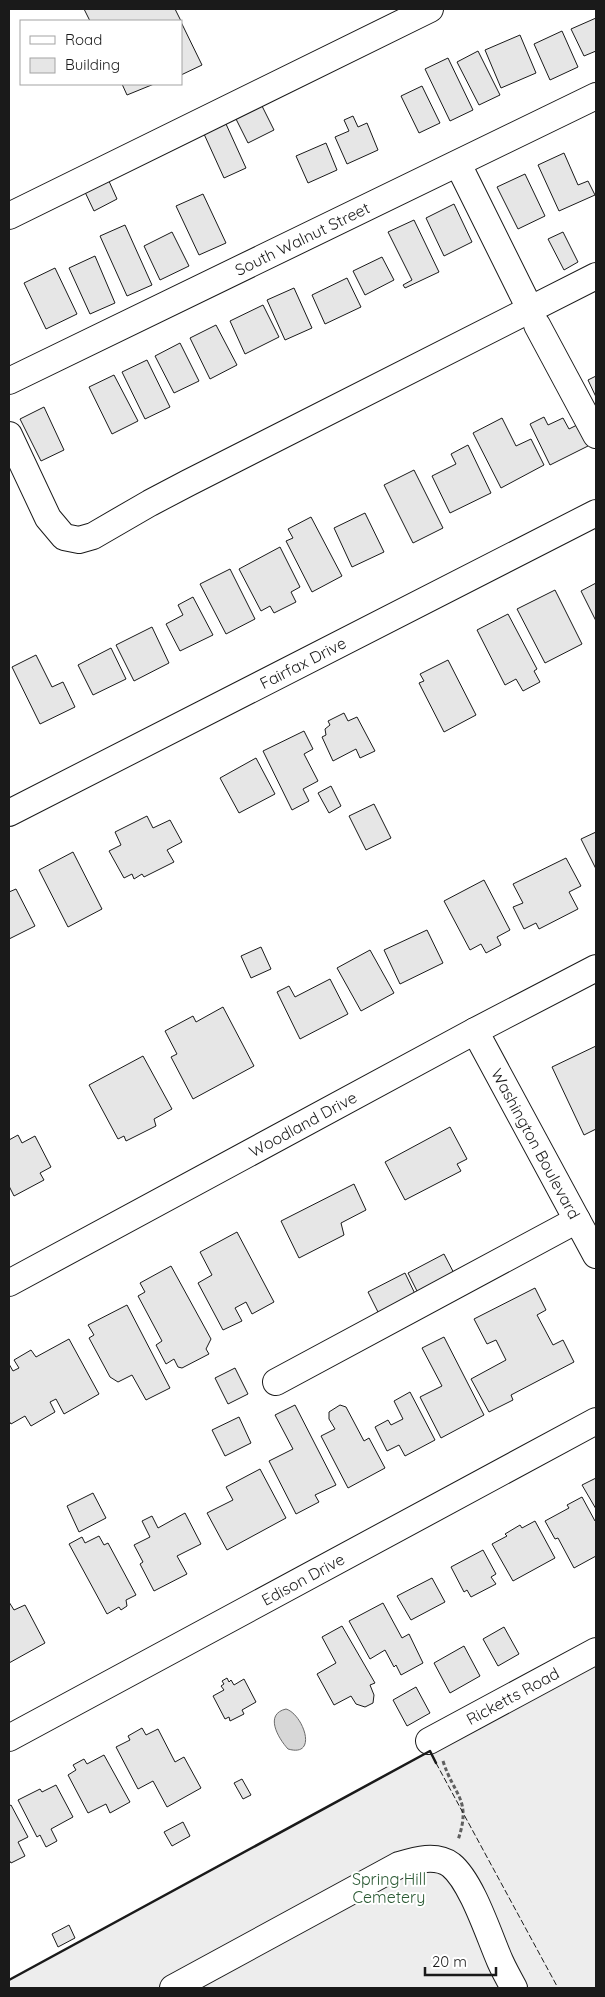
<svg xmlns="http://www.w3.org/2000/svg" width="605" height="1997" font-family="Quicksand,sans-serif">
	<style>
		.built { fill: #ededed; stroke: #6a6a6a }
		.water { fill: #d7d7d7; stroke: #6a6a6a }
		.building { fill: #e6e6e6; stroke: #1a1a1a }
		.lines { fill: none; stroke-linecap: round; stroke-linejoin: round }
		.minor-casing { stroke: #1a1a1a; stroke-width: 28 }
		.path { stroke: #5f5f5f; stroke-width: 3; stroke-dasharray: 4 2.5; stroke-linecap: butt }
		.minor { stroke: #fff; stroke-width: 26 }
		.fence { stroke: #1a1a1a; stroke-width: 1; stroke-dasharray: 6 2.5; stroke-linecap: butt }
		.wall { stroke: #1a1a1a; stroke-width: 2.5 }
		.labels { text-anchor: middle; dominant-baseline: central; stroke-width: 4; stroke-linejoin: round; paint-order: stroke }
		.street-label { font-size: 16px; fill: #1a1a1a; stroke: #fff }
		.park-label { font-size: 16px; fill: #2b5a34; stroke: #fff }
	</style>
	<rect width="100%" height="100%" fill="#fff"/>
	<path class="built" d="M596,1661v327h-587v-8z"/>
	<path class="water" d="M286,1709c17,5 33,49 2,40 -10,-11 -24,-35 -2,-40z"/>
	<path class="building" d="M84,9h91l6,12h-91z
		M596,18v33l-12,5 -13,-27z
		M181,22l21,43 -21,10z
		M562,31l16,36 -28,13 -16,-36z
		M520,35l16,38 -35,15 -16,-38z
		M478,51l22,44 -21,10 -22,-43z
		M448,58l25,52 -23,11 -25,-52z
		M122,84h32l-27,11z
		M422,86l18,37 -21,10 -18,-37z
		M262,106l12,24 -26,13 -12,-24z
		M353,116l5,11 9,-4 11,27 -31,14 -12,-27 14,-6 -5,-11z
		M226,124l20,44 -22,10 -20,-44z
		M326,143l11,27 -29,13 -12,-27z
		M564,153l14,32 10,-4 7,14 -36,16 -21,-46z
		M525,174l20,42 -27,13 -21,-42z
		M108,179l9,20 -23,12 -10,-21z
		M203,194l23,49 -27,12 -23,-49z
		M454,204l18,38 -28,14 -18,-38z
		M414,220l25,52 -34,16 -2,-3 9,-5 -24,-48z
		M125,225l27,60 -25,11 -27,-60z
		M172,232l17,34 -29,14 -16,-34z
		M563,232l15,30 -14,8 -16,-31z
		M95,256l20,47 -25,11 -21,-46z
		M382,257l12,23 -29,15 -12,-24z
		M55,268l22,46 -31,15 -22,-46z
		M347,278l14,29 -36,17 -13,-29z
		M294,288l18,40 -27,12 -18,-40z
		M263,305l16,32 -34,17 -15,-33z
		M216,325l21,40 -27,14 -20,-41z
		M180,343l19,38 -25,12 -19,-37z
		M147,360l23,47 -25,12 -23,-47z
		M114,375l24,46 -26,13 -23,-47z
		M596,376v21l-8,-17z
		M44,407l20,43 -23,11 -21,-42z
		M544,417l4,8 15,-7 6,11 8,-4 11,21 -38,19 -20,-41z
		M502,418l14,28 15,-7 13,26 -43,23 -28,-55z
		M468,445l23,48 -41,20 -18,-37 24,-12 -5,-10z
		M414,470l29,58 -30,15 -29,-58z
		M365,513l19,39 -32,15 -18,-39z
		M311,517l31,59 -30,16 -26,-51 7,-3 -5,-9z
		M280,547l20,40 -9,5 5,10 -22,11 -4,-7 -9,5 -22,-42z
		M230,569l25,50 -29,15 -26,-50z
		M596,583v38l-15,-30z
		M555,590l27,54 -37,19 -28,-54z
		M193,597l20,38 -33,16 -14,-27 17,-9 -5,-10z
		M508,614l29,55 -3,2 6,11 -17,9 -7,-12 -11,6 -28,-55z
		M152,627l17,36 -35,18 -18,-36z
		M111,648l15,31 -33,16 -15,-30z
		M36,655l16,32 11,-5 12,25 -35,17 -28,-57z
		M448,660l28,55 -32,17 -25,-49 5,-2 -4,-7z
		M344,713l4,8 9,-4 18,34 -15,7 -4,-9 -23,12 -11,-24 4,-2 -1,-6 5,-4 -2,-4z
		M304,731l9,18 -9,5 14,27 -15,8 6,12 -17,9 -29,-59z
		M256,758l19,36 -36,19 -19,-35z
		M331,786l10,20 -12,7 -11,-20z
		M374,804l17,34 -25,12 -17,-34z
		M147,816l6,12 17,-8 12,22 -15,8 7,12 -30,15 -2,-3 -8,5 -2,-5 -8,4 -15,-27 12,-6 -6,-13z
		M596,832v37l-15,-30z
		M73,852l29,57 -34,18 -29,-57z
		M566,858l15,28 -12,6 9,17 -39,20 -3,-6 -12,6 -11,-22 10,-4 -10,-19z
		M484,880l26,50 -13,7 4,8 -15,8 -5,-9 -11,6 -26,-49z
		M16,889l19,37 -26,13v-47z
		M427,930l16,33 -43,21 -16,-34z
		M261,947l10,22 -20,9 -10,-22z
		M370,950l24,43 -33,18 -24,-43z
		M330,979l18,35 -48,25 -23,-47 12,-6 6,11z
		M223,1007l31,59 -61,33 -22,-42 6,-3 -12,-23 28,-15 3,6z
		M596,1046v83l-12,6 -32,-68z
		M143,1056l29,53 -18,10 2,7 -30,15 -2,-5 -6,3 -29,-54z
		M450,1127l17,32 -10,5 4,7 -56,29 -20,-38z
		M18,1135l4,8 13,-7 16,31 -11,6 4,7 -30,16 -5,-10v-46z
		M354,1184l12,26 -25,13 3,12 -45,23 -18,-37z
		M237,1232l37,70 -22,12 -6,-12 -11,6 7,13 -19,9 -25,-47 14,-8 -12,-23z
		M444,1254l13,25 -37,18 -12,-24z
		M171,1266l40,73 -5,10 3,5 -27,14 -4,-1 -4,-8 -8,5 -10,-19 6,-4 -24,-45 7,-4 -5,-9z
		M405,1273l13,27 -37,18 -13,-26z
		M535,1288l11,22 -9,5 16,30 10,-5 11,22 -63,33 2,5 -24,12 -18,-33 35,-19 -10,-20 -9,4 -13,-25z
		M127,1305l43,83 -24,12 -14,-25 -14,7 -8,-5 -21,-39 5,-3 -6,-10z
		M444,1337l40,78 -43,23 -21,-41 22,-11 -20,-38z
		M69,1339l30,55 -35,20 -8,-15 -6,3 5,10 -24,14 -6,-10 -14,8 -2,-3v-57l4,7 6,-3 -5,-8 17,-10 5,7z
		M235,1368l13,26 -20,10 -13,-26z
		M410,1392l25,48 -30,16 -6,-11 -12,6 -12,-24 13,-7 3,5 12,-6 -9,-18z
		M295,1405l41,80 -21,10 4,7 -23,12 -27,-53 24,-12 -18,-34z
		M340,1405l6,2 18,34 5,-3 16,30 -37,20 -27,-52 14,-7 -6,-10v-7z
		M239,1417l12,26 -26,13 -13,-26z
		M260,1469l26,49 -59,32 -20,-37 26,-13 -7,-13z
		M596,1478v31l-14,-24z
		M93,1493l13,25 -27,14 -12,-26z
		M582,1497l13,24 1,-1v36l-22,12 -16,-30 -3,1 -10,-18 24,-13 -2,-3z
		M185,1513l16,31 -24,12 10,18 -33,17 -14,-27 3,-2 -9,-17 16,-8 -8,-16 10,-5 6,12z
		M535,1521l20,37 -42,23 -21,-37 15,-8 -2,-2 15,-9 2,3z
		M99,1536l5,9 4,-2 28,52 -10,5 1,6 -6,4 -2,-3 -12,7 -38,-70 13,-7 3,6z
		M483,1550l13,24 -5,3 5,7 -25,13 -4,-7 -3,2 -13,-25z
		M432,1578l13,24 -34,18 -14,-24z
		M9,1602l5,8 11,-5 20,38 -36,20z
		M383,1603l19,35 7,-4 14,29 -22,12 -5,-10 -2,2 -9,-17 -15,9 -21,-38z
		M342,1626l33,57 -5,2 4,10 -1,8 -8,4 -9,-3 -5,-8 -17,9 -17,-31 19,-11 -14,-26z
		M504,1627l15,27 -21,12 -15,-27z
		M464,1646l16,30 -30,17 -16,-30z
		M227,1678l2,4 2,-2 3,5 10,-6 12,23 -14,8 2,4 -14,7 -1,-4 -4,2 -12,-23 11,-6 -3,-4 3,-2 -2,-3z
		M416,1687l14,26 -23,13 -14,-26z
		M142,1728l4,7 12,-6 17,33 9,-5 17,31 -34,19 -14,-26 -15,8 -22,-42 14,-7 -2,-4z
		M104,1755l26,47 -20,11 -4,-9 -18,9 -20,-38 8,-5 -3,-5 11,-6 3,5z
		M242,1779l9,16 -8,4 -9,-16z
		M56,1785l17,32 -22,12 6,12 -11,6 -6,-12 -3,2 -19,-37 22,-11 2,3z
		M11,1805l17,32 -10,5 7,14 -14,7 -2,-3v-54z
		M183,1822l7,14 -18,10 -8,-14z
		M69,1925l6,13 -17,9 -6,-13z"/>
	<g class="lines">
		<defs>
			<g id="minor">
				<path d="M458,164l72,145"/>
				<path d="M9,216l421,-207"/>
				<path d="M537,325l59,110"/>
				<path id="s1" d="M9,381l587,-285"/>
				<path d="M9,435l39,83 16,19 15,3 14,-4 57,-33 38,-20 408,-207"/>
				<path id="s2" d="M9,813l587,-300"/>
				<path id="s3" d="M475,1031l121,224"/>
				<path id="s4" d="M9,1283l466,-252 121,-63"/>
				<path d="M276,1382l301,-162"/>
				<path id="s5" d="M9,1738l587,-317"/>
				<path id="s6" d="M429,1741l167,-90"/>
				<path d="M173,1988l226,-123c17,-5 37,-11 52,0 21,17 38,71 49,96 4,9 9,18 14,27"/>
			</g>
		</defs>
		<use href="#minor" class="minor-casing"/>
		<path class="path" d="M443,1761c11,35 29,38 15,79"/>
		<use href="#minor" class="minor"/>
		<path class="fence" d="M436,1763l122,225"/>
		<path class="wall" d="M9,1980l421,-229 6,12"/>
	</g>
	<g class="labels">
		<g class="street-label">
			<text stroke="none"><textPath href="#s1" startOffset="326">South Walnut Street</textPath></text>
			<text stroke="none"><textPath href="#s2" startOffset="330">Fairfax Drive</textPath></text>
			<text stroke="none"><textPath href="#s4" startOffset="334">Woodland Drive</textPath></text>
			<text stroke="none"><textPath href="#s3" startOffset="128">Washington Boulevard</textPath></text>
			<text stroke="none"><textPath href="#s5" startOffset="334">Edison Drive</textPath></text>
			<text stroke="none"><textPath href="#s6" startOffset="95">Ricketts Road</textPath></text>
		</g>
		<g class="park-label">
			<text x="389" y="1879">Spring Hill<tspan x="389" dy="18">Cemetery</tspan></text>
		</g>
	</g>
	<rect width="605" height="1997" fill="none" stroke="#1a1a1a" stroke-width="20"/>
	<rect x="20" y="20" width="162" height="65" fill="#ffffff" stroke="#a3a3a3"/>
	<rect x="30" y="36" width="25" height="8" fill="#ffffff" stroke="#a3a3a3"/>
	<text x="65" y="45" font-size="15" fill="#1a1a1a">Road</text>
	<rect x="30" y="58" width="25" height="15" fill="#e6e6e6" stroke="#a3a3a3"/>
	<text x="65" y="70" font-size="15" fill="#1a1a1a">Building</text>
	<path d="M425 1967v8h71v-8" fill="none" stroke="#1a1a1a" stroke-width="2.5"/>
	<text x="432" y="1967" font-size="15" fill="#1a1a1a" stroke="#ffffff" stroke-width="4" paint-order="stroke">20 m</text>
</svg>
